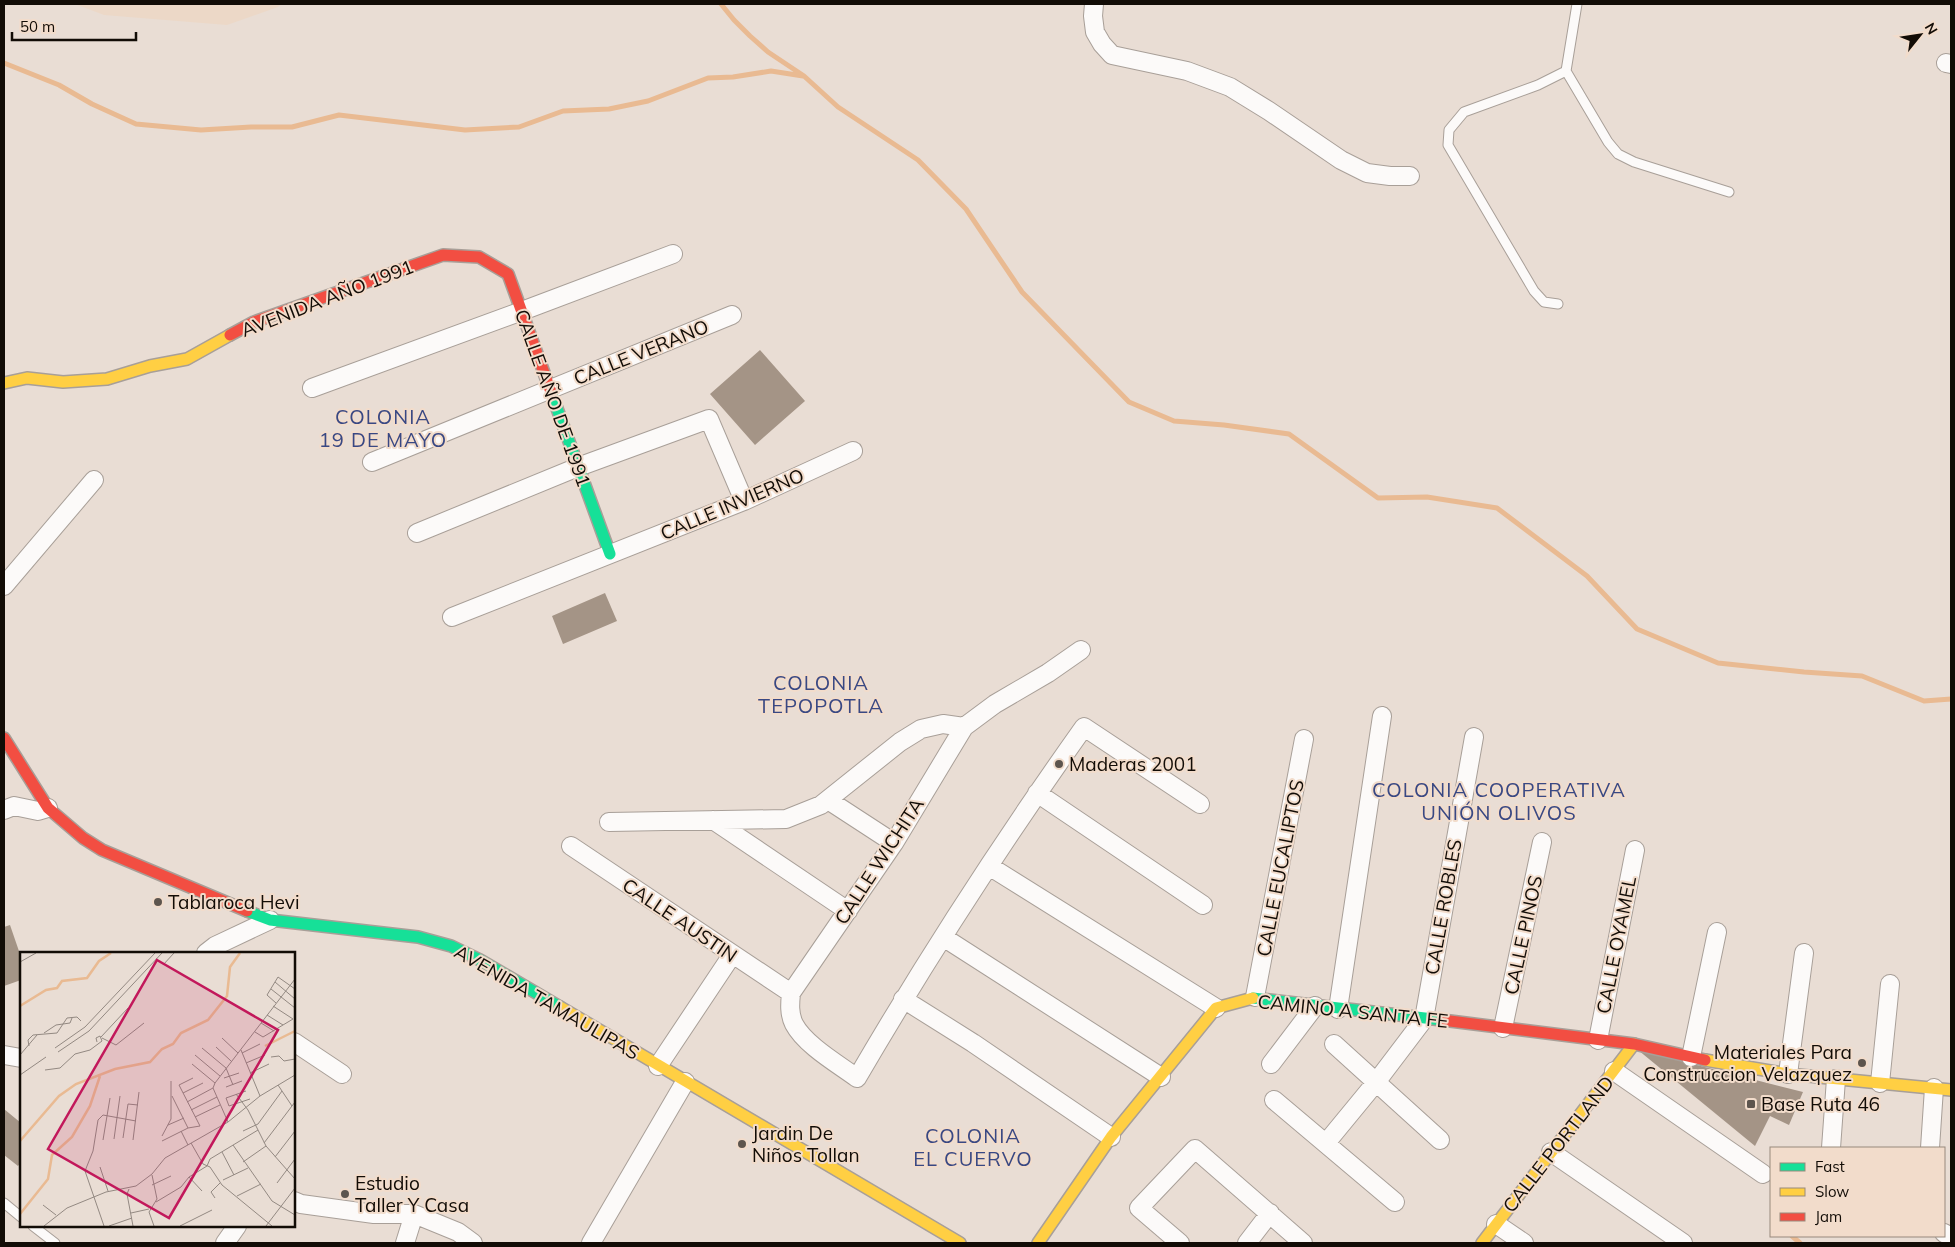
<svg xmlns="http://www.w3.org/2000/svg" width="1955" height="1247" font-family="Mulish,sans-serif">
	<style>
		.built { fill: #ecd8c7 }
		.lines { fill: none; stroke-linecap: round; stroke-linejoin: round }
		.stream { stroke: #e9ba92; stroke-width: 5 }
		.building { fill: #a49486 }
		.lane-casing { stroke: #a89f98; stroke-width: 11 }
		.street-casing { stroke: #a89f98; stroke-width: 20 }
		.fast-casing { stroke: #a89f98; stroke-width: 14 }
		.slow-casing { stroke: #a89f98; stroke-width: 14 }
		.jam-casing { stroke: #a89f98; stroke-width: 14 }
		.lane { stroke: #fcfaf9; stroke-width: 9 }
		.street { stroke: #fcfaf9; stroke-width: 18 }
		.fast { stroke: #16e098; stroke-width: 11 }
		.slow { stroke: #ffcf43; stroke-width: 11 }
		.jam { stroke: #f24e42; stroke-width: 11 }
		.poi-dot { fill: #5d554e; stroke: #f2dccb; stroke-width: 2 }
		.labels { text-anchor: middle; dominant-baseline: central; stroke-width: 4; stroke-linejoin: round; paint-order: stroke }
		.street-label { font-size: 19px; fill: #120c06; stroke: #f2dccb }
		.poi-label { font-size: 19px; fill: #120c06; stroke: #f2dccb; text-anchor: start }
		.neighbourhood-label { font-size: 20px; letter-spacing: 1px; fill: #394883; stroke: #f2dccb }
		.inset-river { fill: none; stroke: #e9ba92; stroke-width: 2.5 }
		.inset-road { fill: none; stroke: #938982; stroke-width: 1 }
		.view { fill: #c2185b; fill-opacity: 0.15; stroke: #c2185b; stroke-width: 2.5 }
		.inset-edge { fill: none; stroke: #120c06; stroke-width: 2.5 }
	</style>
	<rect width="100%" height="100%" fill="#e9ddd4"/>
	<path class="built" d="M75,4h207l-4,3 -51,18 -123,-10z"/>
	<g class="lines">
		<path class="stream" d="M721,4l13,16 16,16 18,16 36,24 34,31 80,53 48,49 56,83 107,110 45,19 50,4 65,9 89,64 49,-1 70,11 90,68 50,53 81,34 86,9 58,4 62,25 27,-2
			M4,63l55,22 33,19 44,20 65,6 50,-3h41l47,-12 126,15 54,-3 44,-16 46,-2 39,-8 60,-23 25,-1 38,-6 32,5
			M1792,1236l8,7"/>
	</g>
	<path class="building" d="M760,350l45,51 -50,44 -45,-51z
		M605,593l12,28 -54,23 -11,-28z
		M10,925l11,32v23l-17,6v-59z
		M1638,1050l165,42 -14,33 -19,-9 -15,30z
		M4,1109l17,14v39l-3,4 -14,-11z"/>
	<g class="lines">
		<defs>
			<path id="lane" d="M1566,71l42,71 10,12 16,8 95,30
				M1558,304l-14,-2 -10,-11 -86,-146 1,-15 15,-18 74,-27 28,-14 11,-67
				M4,1203l17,14
				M33,1226l22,17"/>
			<path id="street" d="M1094,4l-1,12 2,16 7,12 10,11 75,16 43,16 39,24 72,49 26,13 23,3h20
				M1946,63l5,1
				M312,388l210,-77 151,-57
				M372,462l360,-147
				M417,533l161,-66 131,-48 35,82
				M4,586l90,-106
				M452,617l292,-116 109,-50
				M1037,793l166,112
				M828,800l66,43
				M4,810l10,-4 24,5 10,-3
				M713,820l135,91
				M609,822l177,-3 35,-14 79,-63 21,-13 22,-5 21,3
				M571,846l220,147
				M989,866l227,142
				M943,937l218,140
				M206,953l9,-7 55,-26
				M791,993c-1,10 -2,21 3,31 11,21 44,40 63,54 70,-120 146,-237 227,-351l116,77
				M791,993l103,-150 70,-116 31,-23 53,-31 33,-23
				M1255,997l49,-258
				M903,999l70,44 138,94
				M1338,1009l44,-293
				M1503,1028l39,-186
				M1598,1040l37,-190
				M294,1042l48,32
				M1334,1044l106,96
				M4,1055l17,3
				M1691,1057l26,-125
				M1271,1064l44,-58
				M658,1066l74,-111
				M1614,1071l149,103
				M1788,1074l16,-121
				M1880,1083l10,-99
				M1274,1100l121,102
				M1326,1143l51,-62 47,-62 50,-282
				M1831,1148l5,-69
				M1930,1148l4,-60
				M1551,1152l132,91
				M294,1201l7,3 73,10h40l44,18 15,11
				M1496,1224l28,19
				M1944,1233l7,4
				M225,1243l12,-17
				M405,1243l9,-29
				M591,1243l94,-161
				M1180,1243l-41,-35 56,-59 108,94
				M1247,1243l23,-30"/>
			<path id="fast" d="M551,392l59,162
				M247,911l23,9 148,17 33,9 29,14 80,47
				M1253,998l189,22"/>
			<path id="slow" d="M4,383l23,-5 36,4 44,-3 43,-13 37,-7 43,-24
				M560,1007l400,236
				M1705,1060l83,14 163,16
				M1038,1243l73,-106 105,-129 37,-10
				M1482,1243l152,-199"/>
			<path id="jam" d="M230,335l24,-13 189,-67 36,2 29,17 43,118
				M4,738l44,70 35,30 19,12 145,61
				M1442,1020l192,24 71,16"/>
		</defs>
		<use href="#lane" class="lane-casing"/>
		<use href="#street" class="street-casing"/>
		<use href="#fast" class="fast-casing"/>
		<use href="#slow" class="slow-casing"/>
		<use href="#jam" class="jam-casing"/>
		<use href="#lane" class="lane"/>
		<use href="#street" class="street"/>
		<use href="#fast" class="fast"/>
		<use href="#slow" class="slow"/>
		<use href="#jam" class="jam"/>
	</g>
	<g class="poi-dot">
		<circle cx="1059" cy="764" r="5"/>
		<circle cx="158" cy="902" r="5"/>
		<circle cx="1862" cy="1063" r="5"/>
		<rect x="1746" y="1099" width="10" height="10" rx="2.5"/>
		<circle cx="742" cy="1144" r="5"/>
		<circle cx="345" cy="1194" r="5"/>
	</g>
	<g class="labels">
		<g class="street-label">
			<text transform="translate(327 298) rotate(-21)">AVENIDA AÑO 1991</text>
			<text transform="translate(641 352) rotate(-22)">CALLE VERANO</text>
			<text transform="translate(553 398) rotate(70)">CALLE AÑO DE 1991</text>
			<text transform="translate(732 504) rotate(-23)">CALLE INVIERNO</text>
			<text transform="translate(879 861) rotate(-57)">CALLE WICHITA</text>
			<text transform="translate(1280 868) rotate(-79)">CALLE EUCALIPTOS</text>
			<text transform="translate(1443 907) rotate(-80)">CALLE ROBLES</text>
			<text transform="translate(680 920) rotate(34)">CALLE AUSTIN</text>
			<text transform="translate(1523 935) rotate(-78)">CALLE PINOS</text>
			<text transform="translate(1616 945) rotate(-79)">CALLE OYAMEL</text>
			<text transform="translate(547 1002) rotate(30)">AVENIDA TAMAULIPAS</text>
			<text transform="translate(1353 1011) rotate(6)">CAMINO A SANTA FE</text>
			<text transform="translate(1558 1144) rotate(-52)">CALLE PORTLAND</text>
		</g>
		<g class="poi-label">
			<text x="1069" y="764">Maderas 2001</text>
			<text x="168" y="902">Tablaroca Hevi</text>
			<text x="1852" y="1052" text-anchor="end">Materiales Para<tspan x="1852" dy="22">Construccion Velazquez</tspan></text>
			<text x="1761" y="1104">Base Ruta 46</text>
			<text x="752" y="1133">Jardin De<tspan x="752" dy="22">Niños Tollan</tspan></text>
			<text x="355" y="1183">Estudio<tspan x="355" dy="22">Taller Y Casa</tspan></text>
		</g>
		<g class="neighbourhood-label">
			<text x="383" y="416">COLONIA<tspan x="383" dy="23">19 DE MAYO</tspan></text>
			<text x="821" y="682">COLONIA<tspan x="821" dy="23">TEPOPOTLA</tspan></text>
			<text x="1499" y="789">COLONIA COOPERATIVA<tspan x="1499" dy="23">UNIÓN OLIVOS</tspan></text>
			<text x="973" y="1135">COLONIA<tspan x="973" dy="23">EL CUERVO</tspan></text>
		</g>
	</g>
	<g transform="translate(20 952)">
		<rect width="275" height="275" fill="#e9ddd4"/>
		<path class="inset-river" d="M0,54l26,-16 11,-2 5,-7 25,-3 12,-17 12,-8M245,94l30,-15M0,189l39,-45 17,-12 39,-15 35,-7 12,-13 11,-5 8,-11 27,-13 19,-24 3,-29 10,-14M0,262l28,-35 4,-24 20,-18 18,-31 10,-30"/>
		<path class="inset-road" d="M0,10l16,-9M143,13l11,-12M255,30l20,17M251,37l24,19M256,51l-9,-8 11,-18 17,12M247,63l16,10M241,71l13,8M235,80l8,5 30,-18 -20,-13M24,81l12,-8 14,-2 2,-5M81,85l27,-29M82,86l14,7 28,-22M202,86l16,15M9,94l-1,-6 5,-5 24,-2 10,-15 10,-1 4,4M196,95l15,14M35,96l30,-21 70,-74M182,96l24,20 7,17M221,98l19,46M38,100l31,-21 73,-78M222,101l18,-9M0,103l17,-20M175,103l25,21M251,105l8,-1 5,5 11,-2M226,111l19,-8M172,112l23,19M25,118l15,-2 15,-14 15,-4 12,-9 -2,-5 -4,2 1,4M230,121l19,-9M0,123l26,-18M204,126l15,-5M258,133l14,21M206,135l16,-6M226,139l-20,7 3,8 21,-7M163,141l20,-10M216,142l12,16 18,36 29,33M152,144l16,32M167,150l26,-14M171,158l26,-13M175,165l25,-12M208,170l-15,-34 2,-5 80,-104M148,173l16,-7M168,176l12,-2 -21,-41 14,-7M161,179l7,14M223,179l15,-7 24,-33M142,184l9,-17v-38M103,186l5,-34 10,1M94,187l6,-43M83,188l7,-42M113,188l6,-48M142,189l26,-13M171,191l12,21 7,3 12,18 50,41M244,191l31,-41M213,193l39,56 23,14M202,200l12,23M255,205l20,-26M223,210l23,-16M80,215l8,24M132,223l5,24 -8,13 5,14M169,225l13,14M203,228l25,-12M257,231l18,-24M132,233l19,-9M109,237l-2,5 6,32M217,244l24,-12M195,246l-4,-6 9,-9M136,250l25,-15 8,-10 18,-11 3,-7 48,-29M23,253l13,10M111,261l18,-4M24,274l23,-18 39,-16 30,-6 16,-12 13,-16 63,-36 32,-26 35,-21M84,274l-19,-55 8,-20 5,-31 5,-5 33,6M89,274l23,-8M160,274l32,-16M246,274l29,-38"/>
		<path class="view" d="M137,8l121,70 -109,188 -121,-69z"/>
		<rect width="275" height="275" class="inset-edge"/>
	</g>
	<rect width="1955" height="1247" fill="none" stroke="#120c06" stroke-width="10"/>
	<rect x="1770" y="1147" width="175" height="90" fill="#f2dccb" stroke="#98897c"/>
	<rect x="1780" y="1163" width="25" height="8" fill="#16e098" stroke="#98897c"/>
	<text x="1815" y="1172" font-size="15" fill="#120c06">Fast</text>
	<rect x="1780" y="1188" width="25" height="8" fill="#ffcf43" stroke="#98897c"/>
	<text x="1815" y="1197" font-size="15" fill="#120c06">Slow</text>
	<rect x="1780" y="1213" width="25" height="8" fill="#f24e42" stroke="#98897c"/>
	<text x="1815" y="1222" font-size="15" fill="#120c06">Jam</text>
	<g transform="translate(1920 35) rotate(60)" stroke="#f2dccb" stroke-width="4" paint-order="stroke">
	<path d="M0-4L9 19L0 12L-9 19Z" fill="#120c06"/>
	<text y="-8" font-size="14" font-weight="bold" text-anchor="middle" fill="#120c06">N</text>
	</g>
	<path d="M12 32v8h124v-8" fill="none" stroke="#120c06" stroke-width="2.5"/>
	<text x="20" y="32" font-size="15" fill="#120c06" stroke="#f2dccb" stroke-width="4" paint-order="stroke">50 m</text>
</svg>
